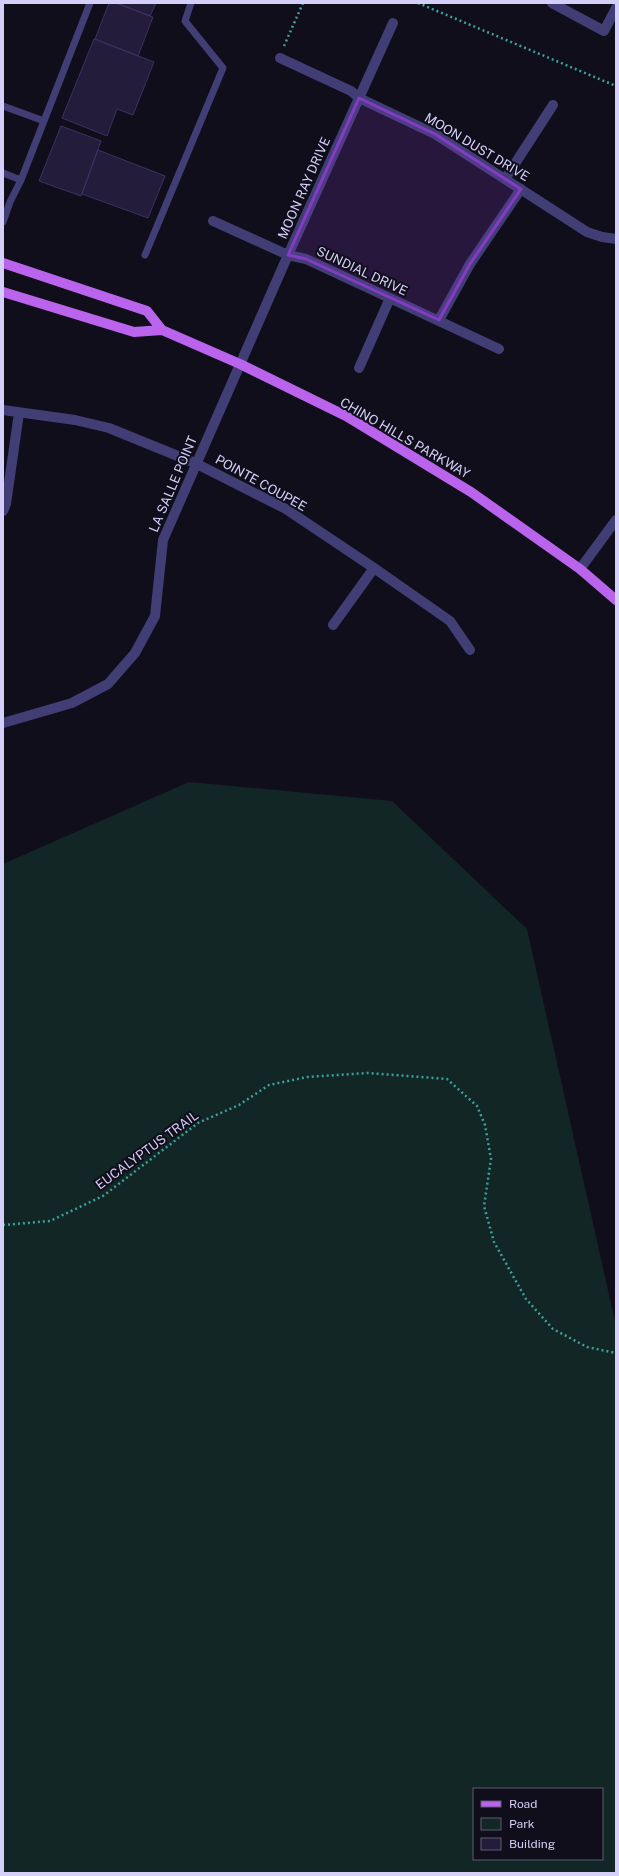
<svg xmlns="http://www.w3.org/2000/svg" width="619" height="1876" font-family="'Public Sans',sans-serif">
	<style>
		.green { fill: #122625; fill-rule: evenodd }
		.building { fill: #231c3b; stroke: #3c3164 }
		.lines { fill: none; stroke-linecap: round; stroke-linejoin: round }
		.path { stroke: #3ba19c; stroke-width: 2.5; stroke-dasharray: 2 3; stroke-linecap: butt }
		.service { stroke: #413e76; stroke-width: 7 }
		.minor { stroke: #413e76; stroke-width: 10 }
		.primary { stroke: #ba63ec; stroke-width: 10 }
		.marked { fill: #843cc5; fill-opacity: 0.2; stroke: #843cc5; stroke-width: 3; stroke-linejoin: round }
		.labels { text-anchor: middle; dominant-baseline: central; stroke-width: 4; stroke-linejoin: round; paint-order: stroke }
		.street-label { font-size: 13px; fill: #d4cff9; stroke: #110e1c }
	</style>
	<rect width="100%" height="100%" fill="#110e1c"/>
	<path class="green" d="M189,782l203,19 135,128 89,397v547h-613v-1009zM474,1789h128v70h-128z"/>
	<path class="building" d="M109,3h7l37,14 -15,39 -43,-17z
		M116,3h40l-6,13z
		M94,39l60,23 -21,53 -16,-6 -10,27 -45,-18z
		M61,126l40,15 -20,55 -42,-15z
		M98,150l67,26 -17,42 -66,-24z"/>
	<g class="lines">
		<path class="path" d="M418,3l198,83
			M284,46l19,-43
			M3,1225l47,-4 53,-25 95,-73 41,-18 30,-20 38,-8 61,-4 79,6 30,27 8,19 6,34 -7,47 10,36 32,57 27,30 34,18 29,6"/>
		<path class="service" d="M3,106l41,15
			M3,173l18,7
			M3,222l7,-20 11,-22 69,-177
			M145,255l78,-187 -38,-47 6,-18"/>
		<path class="minor" d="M552,3l52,28 12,-23
			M280,58l71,33 8,7 76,36 152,98 15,5 14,2
			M505,179l48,-74
			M213,221l75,34 18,4 193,90
			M439,320l31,-56 51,-75
			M359,368l31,-70
			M3,410l72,10 34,8 86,35 91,46 88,59 76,53 20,29
			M3,511l3,-7 13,-91
			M580,569l36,-49
			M333,625l41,-57
			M3,723l69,-20 36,-19 27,-31 20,-37 8,-76 125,-285 105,-232"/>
		<path class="primary" d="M3,263l144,48 15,19
			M3,292l131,40 28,-2 78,34 106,52 125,76 109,77 36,31"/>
	</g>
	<path class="marked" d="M359,98l76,36 86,55 -51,75 -31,56 -133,-61 -18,-4z"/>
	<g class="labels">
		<g class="street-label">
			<text transform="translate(477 147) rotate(31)">MOON DUST DRIVE</text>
			<text transform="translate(304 188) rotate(-66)">MOON RAY DRIVE</text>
			<text transform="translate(362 271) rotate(25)">SUNDIAL DRIVE</text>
			<text transform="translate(405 438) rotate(30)">CHINO HILLS PARKWAY</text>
			<text transform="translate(261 483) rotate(29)">POINTE COUPEE</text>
			<text transform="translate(173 484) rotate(-67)">LA SALLE POINT</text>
			<text transform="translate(147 1150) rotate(-36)">EUCALYPTUS TRAIL</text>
		</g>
	</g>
	<rect width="619" height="1876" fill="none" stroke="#d4cff9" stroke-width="8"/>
	<rect x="473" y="1788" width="130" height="72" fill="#110e1c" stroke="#5f5b74"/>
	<rect x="481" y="1801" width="20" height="6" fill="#ba63ec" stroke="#5f5b74"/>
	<text x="509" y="1808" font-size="12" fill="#d4cff9">Road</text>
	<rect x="481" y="1818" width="20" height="12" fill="#122625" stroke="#5f5b74"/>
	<text x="509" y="1828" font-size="12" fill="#d4cff9">Park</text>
	<rect x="481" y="1838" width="20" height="12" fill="#231c3b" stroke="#5f5b74"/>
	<text x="509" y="1848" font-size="12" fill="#d4cff9">Building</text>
</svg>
